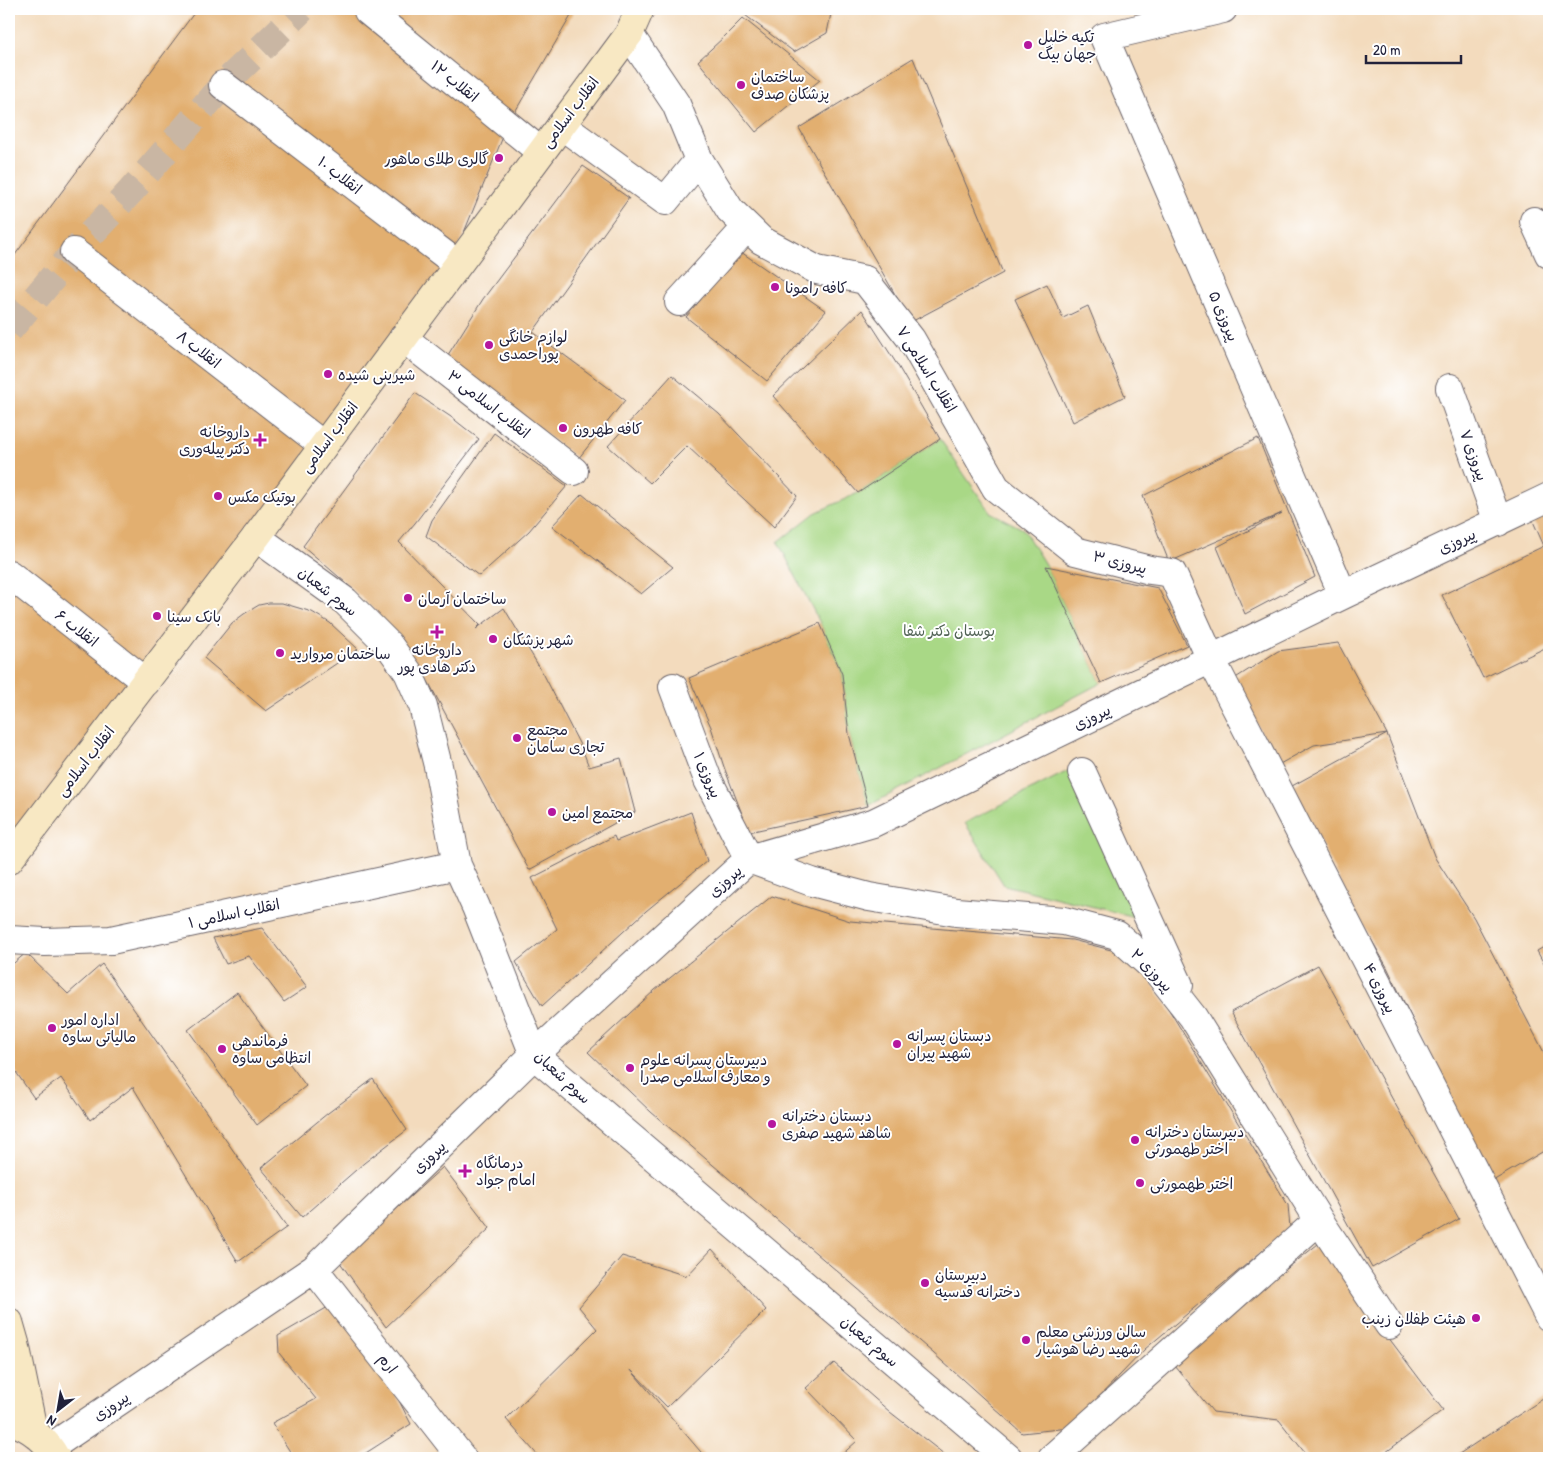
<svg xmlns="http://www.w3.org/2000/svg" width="1558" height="1467" font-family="'Patrick Hand','Playpen Sans Arabic',sans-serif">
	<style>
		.green { fill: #a9d886; stroke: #667d60 }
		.building { fill: #e2af70 }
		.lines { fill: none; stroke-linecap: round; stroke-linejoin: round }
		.street-tunnel { stroke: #c9b6a3; stroke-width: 28; stroke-dasharray: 28 14; stroke-linecap: butt }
		.street-casing { stroke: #6b6368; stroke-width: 30 }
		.secondary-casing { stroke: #6b6368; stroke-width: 30 }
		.street { stroke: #fff; stroke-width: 28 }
		.secondary { stroke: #f8e8c3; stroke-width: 28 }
		.poi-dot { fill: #b5179e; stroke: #fff; stroke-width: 2 }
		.labels { text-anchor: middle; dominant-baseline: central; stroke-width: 4; stroke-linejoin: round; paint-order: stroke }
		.poi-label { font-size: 15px; fill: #22223b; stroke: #fff; text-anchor: start }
		.street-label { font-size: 15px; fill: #22223b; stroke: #fff }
		.park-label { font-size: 15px; fill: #516255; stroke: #fff }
	</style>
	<rect width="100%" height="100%" fill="#fff"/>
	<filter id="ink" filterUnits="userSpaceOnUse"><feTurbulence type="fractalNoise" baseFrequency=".02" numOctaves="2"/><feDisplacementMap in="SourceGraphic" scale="10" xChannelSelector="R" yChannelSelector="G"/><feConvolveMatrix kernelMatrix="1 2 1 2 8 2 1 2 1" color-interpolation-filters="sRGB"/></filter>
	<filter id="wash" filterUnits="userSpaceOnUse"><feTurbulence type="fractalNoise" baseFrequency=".0096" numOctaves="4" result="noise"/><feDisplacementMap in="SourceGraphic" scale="20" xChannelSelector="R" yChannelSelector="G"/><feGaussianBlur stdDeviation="1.12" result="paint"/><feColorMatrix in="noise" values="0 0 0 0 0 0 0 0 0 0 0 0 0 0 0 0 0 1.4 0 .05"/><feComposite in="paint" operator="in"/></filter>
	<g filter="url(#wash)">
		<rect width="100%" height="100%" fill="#f3dbbd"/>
		<path class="green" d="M940,439l50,73 33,17 23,37 55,117 -233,123 -19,-72 -7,-60 -22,-51 -42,-81 37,-29 43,-20z
			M1070,770l65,147 -131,-32 -39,-62z"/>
		<g id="blocks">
			<path class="building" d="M197,9h378l-66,113 -66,162 -434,575v-596z
				M737,9h95l-5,24 -33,19z
				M743,18l77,62 -64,52 -58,-71 26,-24z
				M913,58l90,215 -92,49 -112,-194z
				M583,166l46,32 -96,134 92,68 -47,59 -132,-101 37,-59z
				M741,252l85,59 -59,70 -81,-64z
				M1047,284l16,34 25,-12 37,90 -52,26 -58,-123z
				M862,310l36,56 42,73 -82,54 -85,-97z
				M672,375l47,39 78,82 -23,31 -87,-81 -37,37 -42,-37z
				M415,393l36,24 28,22 -64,84 -16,19 81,83 -4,4 28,-21 40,67 39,76 6,16 32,-9 14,54 -106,58 -107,-200 -48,-60 -28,-27 -43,-37z
				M494,433l73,53 -38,45 -50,45 -53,-40 6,-16z
				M1258,438l57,139 -70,37 -28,-67 65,-34 -113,49 -26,-66z
				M582,494l91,73 -32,27 -89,-68z
				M1549,511v135l-66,32 -41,-83 102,-49 -12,-27z
				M1046,566l112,22 29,57 -86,38z
				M269,603h13l30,9 18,11 28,26 -92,62 -62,-53 28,-35 12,-9 15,-9z
				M820,623l22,51 7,60 19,72 -119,26 -25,-65 -13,-40 -22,-49z
				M1338,643l49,91 48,124 39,60 75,144v86l-58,34 -104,-215 -35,-61 -60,-120 95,-52 -73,11 -36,20 -44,-86 44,-28z
				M691,812l16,49 -61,50 -104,95 -26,-44 41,-33 -25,-51 82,-42 2,5z
				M772,896l78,25 222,19 39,10 22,12 15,15 23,36 117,192 2,23 -145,121 -76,79 -47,5 -89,-80 -282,-241 -63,-60 67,-62z
				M262,928l45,59 -23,15 -35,-46 -23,8 -13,-26z
				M1549,944v29l-12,-22z
				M26,953l42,41 34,-30 185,263 -49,35 -105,-175 -43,33 -29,-42 -27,20 -25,-36v-95z
				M1318,965l141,254 -87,49 -141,-256z
				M237,992l69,94 -49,39 -69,-95z
				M373,1079l34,51 -43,33 -62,54 -41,-49 67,-55z
				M443,1167l47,61 -104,99 -47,-66z
				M1318,1244l125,166 -65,48h-69l-30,-38 -66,-8 -38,-46 79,-71z
				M712,1249l54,61 -99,97 -37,-38 76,89h-166l-34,-39 91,-90 -18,-22 43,-51 65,20z
				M335,1303l44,59 32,62 -53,34h-64l-22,-35 44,-24 -37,-46 -1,-17z
				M834,1363l56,49 59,46h-111l19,-17 -51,-53z
				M1549,1395v63h-96z"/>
		</g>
	</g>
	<g filter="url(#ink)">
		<use href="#blocks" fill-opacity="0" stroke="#6b6368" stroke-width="1"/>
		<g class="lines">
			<path class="street-tunnel" d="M9,330l65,-78 57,-61 92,-106 79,-76"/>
			<defs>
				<path id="street" d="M1223,9l-119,28 239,558
					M368,11l173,141
					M629,34l47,70 23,56 31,50 31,30 56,30 48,10 46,59 85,149 79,63 75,19 22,3 39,86 338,658
					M223,85l234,179
					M561,125l104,76 34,-41
					M1534,221l15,33
					M74,252l249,193
					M679,302l68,-75
					M403,338l171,133
					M1450,388l48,134
					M256,537l89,64 43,43 20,28 15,34 15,60 19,99 19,42 58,148 474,403
					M9,574l137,108
					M673,687l35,93 41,79 63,23 57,15 87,15 108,9 53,14 39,35 37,47 126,203 70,105
					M1082,772l97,213
					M9,940l36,2 66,-2 346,-75
					M314,1269l148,189
					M51,1447l263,-178 220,-214 215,-196 124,-36 470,-228 206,-98
					M1052,1458l267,-238"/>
				<path id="secondary" d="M9,860l247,-323 373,-503 11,-25
					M9,1322l6,21 18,87
					M9,1420c21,7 37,19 47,38"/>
			</defs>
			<use href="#street" class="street-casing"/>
			<use href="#secondary" class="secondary-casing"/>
			<use href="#street" class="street"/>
			<use href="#secondary" class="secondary"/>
		</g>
	</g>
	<g class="poi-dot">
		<circle cx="1028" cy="45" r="5"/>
		<circle cx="741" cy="85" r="5"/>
		<circle cx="499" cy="158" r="5"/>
		<circle cx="775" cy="287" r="5"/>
		<circle cx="489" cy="345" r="5"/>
		<circle cx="328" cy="374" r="5"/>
		<circle cx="563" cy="428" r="5"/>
		<path d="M257.5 432.5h5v5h5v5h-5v5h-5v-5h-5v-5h5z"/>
		<circle cx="218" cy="496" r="5"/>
		<circle cx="408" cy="598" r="5"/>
		<circle cx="157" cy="616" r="5"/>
		<path d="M434.5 624.5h5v5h5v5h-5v5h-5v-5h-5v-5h5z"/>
		<circle cx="493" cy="639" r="5"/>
		<circle cx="280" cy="653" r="5"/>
		<circle cx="517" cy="738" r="5"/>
		<circle cx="552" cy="812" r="5"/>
		<circle cx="52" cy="1028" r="5"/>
		<circle cx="897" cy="1044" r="5"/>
		<circle cx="222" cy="1049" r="5"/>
		<circle cx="630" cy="1068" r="5"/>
		<circle cx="772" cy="1124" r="5"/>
		<circle cx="1135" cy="1140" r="5"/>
		<path d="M462.5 1163.5h5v5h5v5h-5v5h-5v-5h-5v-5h5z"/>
		<circle cx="1140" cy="1183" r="5"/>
		<circle cx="925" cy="1283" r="5"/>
		<circle cx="1476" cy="1318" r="5"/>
		<circle cx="1026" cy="1340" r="5"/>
	</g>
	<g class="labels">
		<g class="poi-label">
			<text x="1038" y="36">تکیه خلیل<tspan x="1038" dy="17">جهان بیگ</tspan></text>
			<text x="751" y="76">ساختمان<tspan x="751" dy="17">پزشکان صدف</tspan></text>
			<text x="489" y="158" text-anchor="end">گالری طلای ماهور</text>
			<text x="785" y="287">کافه رامونا</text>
			<text x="499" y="336">لوازم خانگی<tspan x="499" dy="17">پوراحمدی</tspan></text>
			<text x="338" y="374">شیرینی شیده</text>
			<text x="573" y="428">کافه طهرون</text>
			<text x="250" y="431" text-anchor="end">داروخانه<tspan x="250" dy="17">دکتر پیله‌وری</tspan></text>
			<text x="228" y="496">بوتیک مکس</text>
			<text x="418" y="598">ساختمان آرمان</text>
			<text x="167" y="616">بانک سینا</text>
			<text x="503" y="639">شهر پزشکان</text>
			<text x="437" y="649" text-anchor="middle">داروخانه<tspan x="437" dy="17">دکتر هادی پور</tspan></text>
			<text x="290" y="653">ساختمان مروارید</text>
			<text x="527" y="729">مجتمع<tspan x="527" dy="17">تجاری سامان</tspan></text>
			<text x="562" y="812">مجتمع امین</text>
			<text x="62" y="1019">اداره امور<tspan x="62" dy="17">مالیاتی ساوه</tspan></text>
			<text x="907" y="1035">دبستان پسرانه<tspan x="907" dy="17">شهید پیران</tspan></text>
			<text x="232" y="1040">فرماندهی<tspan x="232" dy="17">انتظامی ساوه</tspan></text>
			<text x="640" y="1059">دبیرستان پسرانه علوم<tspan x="640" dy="17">و معارف اسلامی صدرا</tspan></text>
			<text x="782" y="1115">دبستان دخترانه<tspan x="782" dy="17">شاهد شهید صفری</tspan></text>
			<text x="1145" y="1131">دبیرستان دخترانه<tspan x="1145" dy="17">اختر طهمورثی</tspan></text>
			<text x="476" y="1162">درمانگاه<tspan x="476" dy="17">امام جواد</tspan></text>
			<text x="1150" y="1183">اختر طهمورثی</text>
			<text x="935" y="1274">دبیرستان<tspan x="935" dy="17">دخترانه قدسیه</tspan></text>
			<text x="1466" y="1318" text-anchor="end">هیئت طفلان زینب</text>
			<text x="1036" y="1331">سالن ورزشی معلم<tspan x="1036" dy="17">شهید رضا هوشیار</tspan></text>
		</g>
		<g class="street-label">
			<text transform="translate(455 81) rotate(39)">انقلاب ۱۲</text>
			<text transform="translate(570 112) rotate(-53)">انقلاب اسلامی</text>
			<text transform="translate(340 175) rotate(38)">انقلاب ۱۰</text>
			<text transform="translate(1224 316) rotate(67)">پیروزی ۵</text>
			<text transform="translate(199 349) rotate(38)">انقلاب ۸</text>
			<text transform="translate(927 369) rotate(58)">انقلاب اسلامی ۷</text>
			<text transform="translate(489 404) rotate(38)">انقلاب اسلامی ۳</text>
			<text transform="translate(329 437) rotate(-53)">انقلاب اسلامی</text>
			<text transform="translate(1474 455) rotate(70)">پیروزی ۷</text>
			<text transform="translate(1457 541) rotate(-25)">پیروزی</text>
			<text transform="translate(1120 562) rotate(14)">پیروزی ۳</text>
			<text transform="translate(328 591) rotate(38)">سوم شعبان</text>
			<text transform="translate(77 628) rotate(38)">انقلاب ۶</text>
			<text transform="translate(1092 717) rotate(-26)">پیروزی</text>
			<text transform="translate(85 761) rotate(-52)">انقلاب اسلامی</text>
			<text transform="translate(708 775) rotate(67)">پیروزی ۱</text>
			<text transform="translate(725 881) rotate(-42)">پیروزی</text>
			<text transform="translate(234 913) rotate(-12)">انقلاب اسلامی ۱</text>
			<text transform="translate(1152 970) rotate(46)">پیروزی ۲</text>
			<text transform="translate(1380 988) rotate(63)">پیروزی ۴</text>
			<text transform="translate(563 1077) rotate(43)">سوم شعبان</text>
			<text transform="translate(429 1157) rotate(-44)">پیروزی</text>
			<text transform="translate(870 1341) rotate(40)">سوم شعبان</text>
			<text transform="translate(388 1363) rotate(52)">ارم</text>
			<text transform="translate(111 1406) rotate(-34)">پیروزی</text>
		</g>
		<g class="park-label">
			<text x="949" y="630">بوستان دکتر شفا</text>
		</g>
	</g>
	<rect width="1558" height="1467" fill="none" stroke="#fff" stroke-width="30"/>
	<g transform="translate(58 1410) rotate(211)" stroke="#ffffff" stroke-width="4" paint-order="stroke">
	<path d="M0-4L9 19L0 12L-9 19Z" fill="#22223b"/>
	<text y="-8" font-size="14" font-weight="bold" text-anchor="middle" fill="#22223b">N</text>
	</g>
	<path d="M1366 55v8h95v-8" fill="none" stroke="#22223b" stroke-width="2.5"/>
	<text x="1373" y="55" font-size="15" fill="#22223b" stroke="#ffffff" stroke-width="4" paint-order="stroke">20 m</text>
</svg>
